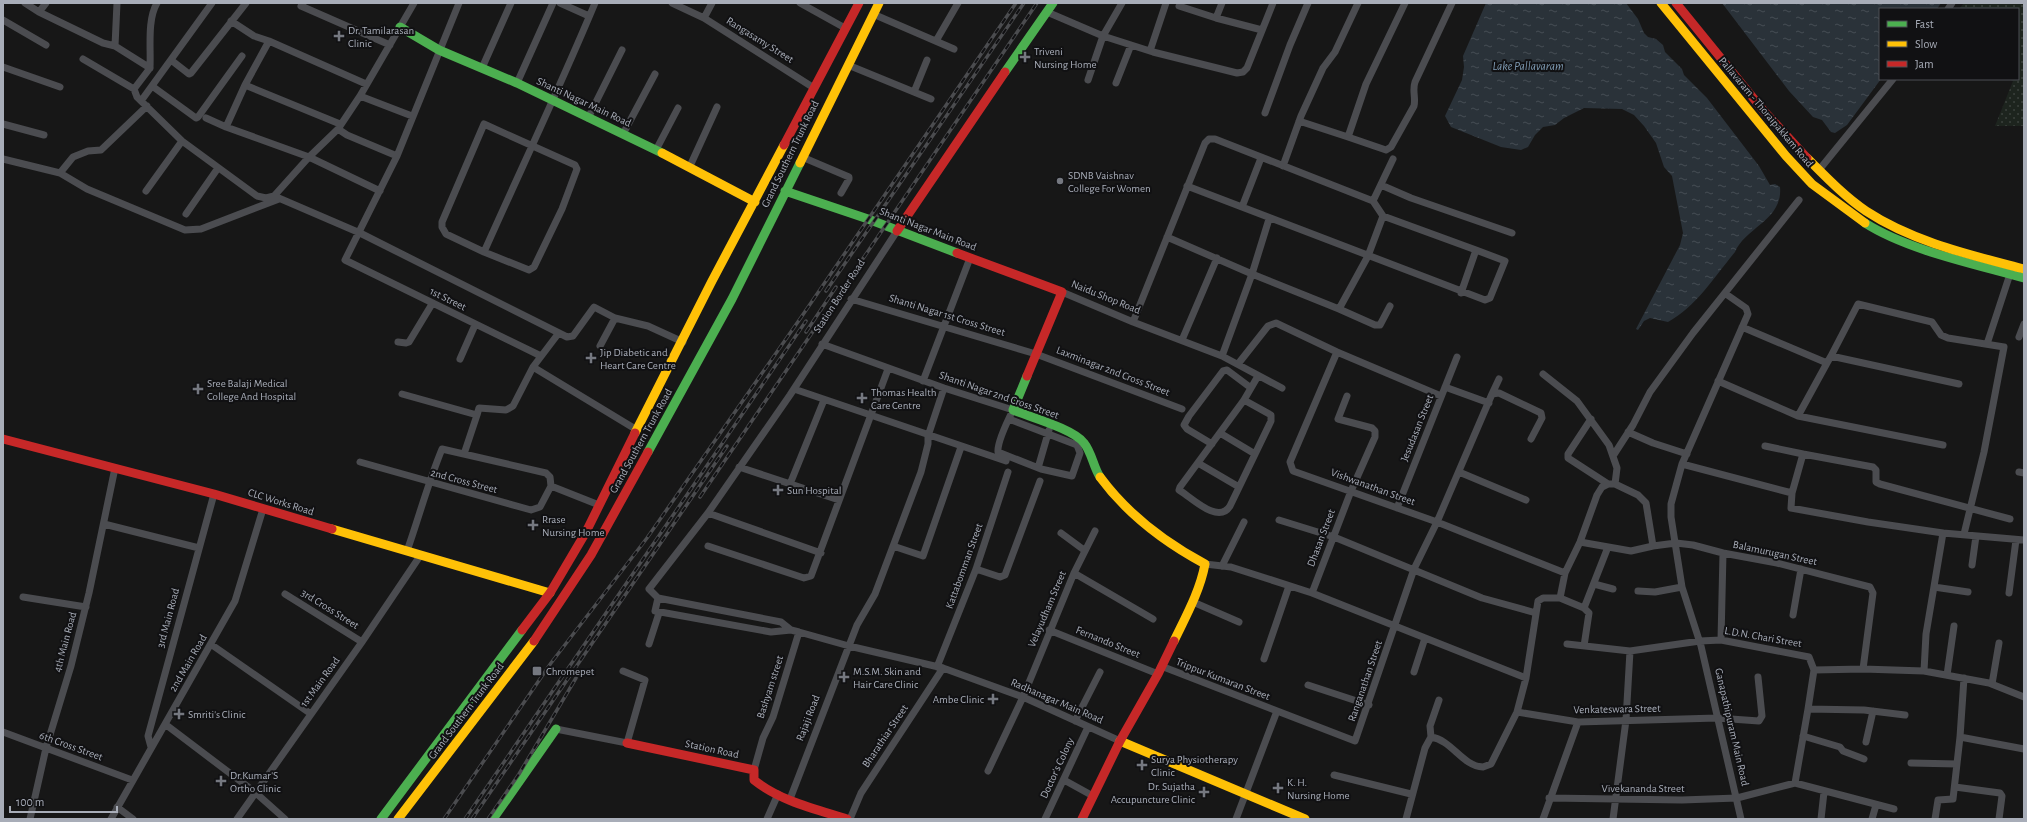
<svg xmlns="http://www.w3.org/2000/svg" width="2027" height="822" font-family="'Alegreya Sans',sans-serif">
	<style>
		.grass { fill: url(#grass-dots) }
		.water { fill: url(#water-ripples) }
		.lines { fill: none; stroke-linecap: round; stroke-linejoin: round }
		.street { stroke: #4b4c50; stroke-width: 7 }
		.fast { stroke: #4caf50; stroke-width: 9 }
		.slow { stroke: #ffc107; stroke-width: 9 }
		.jam { stroke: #c62828; stroke-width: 9 }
		.rail-casing { stroke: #4b4c4f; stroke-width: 3.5 }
		.rail { stroke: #111113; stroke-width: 2; stroke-dasharray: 6; stroke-linecap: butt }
		.poi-dot { fill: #757880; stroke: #111113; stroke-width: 1.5 }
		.labels { text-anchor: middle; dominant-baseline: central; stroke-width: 4; stroke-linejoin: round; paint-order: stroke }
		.poi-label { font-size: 11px; fill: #a8adb8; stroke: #111113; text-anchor: start }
		.street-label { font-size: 11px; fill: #a8adb8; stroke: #111113 }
		.water-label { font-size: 12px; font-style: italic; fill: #7f9bb3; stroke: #111113 }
	</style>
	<defs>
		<pattern id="grass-dots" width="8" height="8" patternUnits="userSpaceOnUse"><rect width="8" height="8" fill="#1d241e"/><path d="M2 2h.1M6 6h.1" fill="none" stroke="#3b413d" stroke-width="1.8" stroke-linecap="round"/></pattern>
		<pattern id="water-ripples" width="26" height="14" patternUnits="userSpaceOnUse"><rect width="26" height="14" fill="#2a3239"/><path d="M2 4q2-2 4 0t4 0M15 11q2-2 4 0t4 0" fill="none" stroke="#464d54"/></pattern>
	</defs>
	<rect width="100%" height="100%" fill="#171717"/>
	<path class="grass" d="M1964,3h60v123h-29l18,-45 -5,-2h10v-70h-59z"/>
	<path class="water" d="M1486,3h140l12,16 6,14 4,4 8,2 7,6 2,7 17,17 2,6 23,23 52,68 11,19 5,-1 5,3c3,33 -34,40 -45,65 -20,24 -39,55 -67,70l-18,-4 -6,3 -6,9 -2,-1 44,-84 3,-12 -11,-57 -8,-9 -8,-24 -12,-17 -10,-11 -12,-6 -38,-1 -20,10 -9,7 -12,2 -8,8 -7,12 -7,3 -20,-3 -50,-20 -6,-11 17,-36 2,-13 -1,-11z
		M1722,3h219l-4,6h-57l1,70 -34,46 -12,8 -4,-1 -9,-12 -9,-3 -24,-26z"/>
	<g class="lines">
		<path class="street" d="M25,3l14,9 64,31 12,3 35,22 -16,21 3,8 45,44 75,55 9,2 8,-2 35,-39 29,-28 22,-33 54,-93
			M303,3l-2,3 89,39
			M459,3l-62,153 -52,104 196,96
			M560,3l29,13
			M672,3l32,15 110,70
			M800,3l45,25
			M1222,3l-6,15 46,12
			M1179,6l37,12
			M1948,9l4,-6
			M39,12l7,-9
			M1047,12l56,24 50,16 84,21 6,-1 4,-4 26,-65
			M873,14l81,35
			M704,18l8,-15
			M3,20l43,25
			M231,21l23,15 15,5
			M936,41l22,-38
			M115,46l2,-43
			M1150,51l16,-48
			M83,59l51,30
			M171,60l18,14 2,-1 55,-70
			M848,65l83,34
			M3,67l57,20
			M150,68c1,-20 -3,-48 7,-65
			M482,68l29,-65
			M1088,80l15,-44 19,-33
			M517,83l36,-80
			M1116,83l15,-38
			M152,86l44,32 2,-1 44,-61
			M914,92l13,-32
			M360,96l52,20
			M141,101l71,-98
			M1265,113l25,-68 18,-42
			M206,118l20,9 83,30 71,34
			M588,118l34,-68
			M1299,121l49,16 18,-53 39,-81
			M3,124l41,11
			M340,124l-95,-39 24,-44 97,43
			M226,127l19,-42
			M338,129l9,6 50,21
			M623,134l32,-60
			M1348,137l38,13 5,-3 23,-41c2,-9 -2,-15 1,-24l37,-79
			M656,150l22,-42
			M802,157l47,20v2l-8,14
			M3,159l57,14 13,-16 15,-6 13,-1 46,-44
			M690,166l27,-59
			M1283,166l18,-50 22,-48 12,-16 23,-49
			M1819,170l74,-91
			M60,173l27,16 98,41 16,-1 78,-30
			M1381,185l30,13 101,35
			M1187,186l298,114 5,-2 15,-37 -29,-11
			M146,191l36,-50
			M274,196l86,37 207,104 6,-1 21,-29 21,11 33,8 35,16
			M1373,201l20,-42
			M1242,207l19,-49
			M186,214l32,-46
			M1167,237l85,37 87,35 29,-53 15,-40 93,34 -15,43
			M484,252l45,18 5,-3 28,-58 15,-40 -2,-4 -91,-41 -42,98v5l4,7 38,18c37,-83 76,-165 111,-249
			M1062,292l71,30 89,34 60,32
			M1726,294l20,14 2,6 -66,150 -11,40v13l11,70 19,59 40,173
			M851,299l185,55 146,55
			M1339,309l36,16h5l10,-19
			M1133,322l72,-179 4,-4h6l158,62 10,15
			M1742,327l85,36 4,-7 128,28
			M2019,337l5,-13
			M1182,340l35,-82
			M398,342l8,1 3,-1 23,-38
			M822,344l122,44 69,22c-5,10 -16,32 -15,42l43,17 31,7 8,-23 -3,-8 -68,-26
			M1987,344l23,-70
			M600,346l15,-28
			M1337,352l-47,110 3,9 144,51 128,51
			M1222,356l30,-82 17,-55
			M1831,356l27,-52 74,18 9,13 7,3 56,9 -20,105 -20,82
			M460,359l15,-34
			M1238,364l30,-38 8,-3 61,29 104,44
			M533,367l104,63
			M1543,374l34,27 32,44 8,23 -2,16 23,11 8,8 7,43
			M923,381l47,-123
			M1718,381l80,35 145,29
			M1445,387l44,16
			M794,389l212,72
			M402,394l75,21 -13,39
			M1492,394l7,-15
			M1244,400l27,15v6l-41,85c-11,18 -36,-6 -48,-14l-3,-2 1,-3 64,-87 14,-24
			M477,415l2,-7 27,2 7,-4 20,-39 25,-33
			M1798,416l29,-53
			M1591,419l-23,35v4l40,26
			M1628,432l25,11 34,11
			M1220,433l35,21
			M1212,444l-25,-15 -3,-4 5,-9 34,-45 4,-1 24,18
			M1765,446l38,8
			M1613,456l20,-31 17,-33 43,-59 106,-133
			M360,462l171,48 9,-3 11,-21
			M1198,463l41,24
			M1682,464l110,29
			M739,467l100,33
			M1038,468l11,-38
			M1459,472l67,28
			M2019,472l5,1
			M790,484l34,-84
			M551,486l48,19
			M1397,508l60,-151
			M708,513l113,40
			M2010,519l-130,-35 -4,-2v-12l-3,-3 -70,-13 -11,39 -1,15 77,14 75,11 81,7
			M1279,520l55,17 148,61 54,15
			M104,524l95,24
			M1061,533l23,17
			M1580,542l51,9 22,-5 23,-3 17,2 30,8 54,10 93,24 3,6 -10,76
			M708,546l96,32 7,-2 77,-207
			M893,546l30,10 38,-109
			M407,551c12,-34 21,-68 35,-102l104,24 4,4 1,9
			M1205,564l26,3 81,26 214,85
			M1972,565l4,-29
			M1222,566l22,-44
			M976,569l24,8 5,-2 35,-94
			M1074,573l79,46
			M1594,584l19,5
			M1934,587l34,5
			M1638,591l17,1 27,-5
			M1312,593l39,-102 24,-54v-6l-3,-3 -34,-9 9,-23
			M2009,593l7,-53
			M285,594l77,48
			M23,597l63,10
			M658,598l-9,-9 59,-76 82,-118 107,-164
			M1193,602l46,20
			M1584,608l24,-61
			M1793,615l8,-46
			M791,630l-10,-8 -123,-24 -3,13 116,21 20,-2 8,2 50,14 94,22 80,29 97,44
			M1049,630l109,44
			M1721,640l2,-87
			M649,644l10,-31
			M1567,644l63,7 70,-10 21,-1 88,17 5,13 -6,39 -13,74
			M212,645l99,69
			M1584,646l5,-33 -5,-5 -24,-10 5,-25 15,-31 17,-47 5,-8 6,-3h7
			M1264,659l25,-73
			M1161,666l194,75 59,-172 23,-47 55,-128 7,-1 42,20 1,5 -11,21
			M937,667l39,-98 32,-97
			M1814,670l49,-1 61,2 65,12 35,14
			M1924,671l2,-37 17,-101
			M1414,672l11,-34
			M1947,675l7,-49
			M1992,684l7,-41
			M1308,685l61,20
			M1808,709l56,1 41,5
			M1517,712l61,10 139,-4 42,3 3,-5 -4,-39
			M1075,721l25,-49
			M165,724l91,69 29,26
			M556,729l71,14 18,-63 -22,-9
			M3,732l129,48
			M1803,736l37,11 3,4 21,8
			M1431,737l-1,-11 9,-26
			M1960,737l4,-59
			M1866,742l7,-31
			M151,747l-3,-11 66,-242
			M1911,763l46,1
			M754,770l9,-32 10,-21 26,-85
			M988,771l35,-74 51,-124 21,-42
			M1334,775l77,19
			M1064,780l29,16
			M1955,787l45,6 2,3 -3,23
			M1549,798l133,2 55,-2 58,-15 99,26
			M790,799l67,-174 18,-31 46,-122 7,-28v-8l16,-48
			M117,807l16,12
			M30,819l16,-71 25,-82 18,-73 26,-125
			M111,819l124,-218 28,-92
			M237,819l125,-177 58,-86
			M767,819l11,-25
			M850,819l11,-26 82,-125
			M1045,819l43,-92
			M1236,819l41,-108
			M1406,819l19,-71 6,-11c21,3 31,29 52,30l8,-3 26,-52 9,-34 12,-77 5,-3h17
			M1543,819l35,-97
			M1613,819l13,-99 4,-69
			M1821,819l3,-27
			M1872,819l4,-14
			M1935,819l3,-19 15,-1 7,-62 64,12"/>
		<path class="fast" d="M400,27l39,23 78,33 145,70
			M1005,72l48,-69
			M785,191l83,28 89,34
			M1865,223c42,27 110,41 159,55
			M1027,376l-14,34c17,7 61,19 71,33 8,10 9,23 16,34
			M648,452l84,-153 68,-136
			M381,819l141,-189
			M493,819l63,-90"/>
		<path class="slow" d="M1661,3l125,153 26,28 53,39
			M662,153l93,49
			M1807,158c18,18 37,38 59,53 47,31 105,44 158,58
			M800,163l79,-160
			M635,433l77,-152 72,-136
			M1100,477c28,38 64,65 105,87 -5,27 -19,52 -31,77
			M332,529l218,64
			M1120,741l185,78
			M398,819l136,-178"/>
		<path class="jam" d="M1676,3l87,107 44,48
			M784,145l75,-142
			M897,231l108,-159
			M957,253l105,39 -35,84
			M3,439l211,55 118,35
			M522,630l28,-37 36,-61 49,-99
			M534,641l57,-86 57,-103
			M627,743l127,27v10c26,21 61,29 93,39
			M1082,819l38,-78 38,-67 16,-33"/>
		<defs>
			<path id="rail" d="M826,291l198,-288
				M830,307l207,-304
				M806,332l30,-45
				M700,497l116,-170
				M444,819l107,-156 96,-125 155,-222 214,-313
				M465,819l341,-498
				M472,819l255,-373
				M488,819l31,-45 57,-96"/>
		</defs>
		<use href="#rail" class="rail-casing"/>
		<use href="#rail" class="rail"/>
	</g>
	<g class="poi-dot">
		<path d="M337 30h4v4h4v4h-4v4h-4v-4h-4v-4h4z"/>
		<path d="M1023 51h4v4h4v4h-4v4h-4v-4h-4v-4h4z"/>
		<circle cx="1060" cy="181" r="4"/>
		<path d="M589 352h4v4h4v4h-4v4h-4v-4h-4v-4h4z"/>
		<path d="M196 383h4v4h4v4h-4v4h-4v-4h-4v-4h4z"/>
		<path d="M860 392h4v4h4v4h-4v4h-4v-4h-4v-4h4z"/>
		<path d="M776 484h4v4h4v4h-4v4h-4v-4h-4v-4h4z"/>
		<path d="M531 519h4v4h4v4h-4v4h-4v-4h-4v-4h4z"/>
		<rect x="532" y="666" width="10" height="10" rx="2"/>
		<path d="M842 671h4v4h4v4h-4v4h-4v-4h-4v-4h4z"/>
		<path d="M991 693h4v4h4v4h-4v4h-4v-4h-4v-4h4z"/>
		<path d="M177 708h4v4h4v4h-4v4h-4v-4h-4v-4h4z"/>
		<path d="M1140 759h4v4h4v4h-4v4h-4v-4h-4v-4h4z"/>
		<path d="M219 775h4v4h4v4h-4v4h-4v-4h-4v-4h4z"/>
		<path d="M1276 782h4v4h4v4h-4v4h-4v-4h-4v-4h4z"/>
		<path d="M1202 786h4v4h4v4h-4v4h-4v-4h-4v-4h4z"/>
	</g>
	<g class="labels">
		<g class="poi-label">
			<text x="348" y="30">Dr. Tamilarasan<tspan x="348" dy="13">Clinic</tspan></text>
			<text x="1034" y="51">Triveni<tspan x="1034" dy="13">Nursing Home</tspan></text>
			<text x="1068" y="175">SDNB Vaishnav<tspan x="1068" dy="13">College For Women</tspan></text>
			<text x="600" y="352">Jip Diabetic and<tspan x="600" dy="13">Heart Care Centre</tspan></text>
			<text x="207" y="383">Sree Balaji Medical<tspan x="207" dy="13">College And Hospital</tspan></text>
			<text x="871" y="392">Thomas Health<tspan x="871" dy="13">Care Centre</tspan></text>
			<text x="787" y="490">Sun Hospital</text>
			<text x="542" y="519">Rrase<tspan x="542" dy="13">Nursing Home</tspan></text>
			<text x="546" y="671">Chromepet</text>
			<text x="853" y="671">M.S.M. Skin and<tspan x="853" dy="13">Hair Care Clinic</tspan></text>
			<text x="984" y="699" text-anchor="end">Ambe Clinic</text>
			<text x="188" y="714">Smriti's Clinic</text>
			<text x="1151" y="759">Surya Physiotherapy<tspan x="1151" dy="13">Clinic</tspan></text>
			<text x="230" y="775">Dr.Kumar'S<tspan x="230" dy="13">Ortho Clinic</tspan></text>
			<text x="1287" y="782">K. H.<tspan x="1287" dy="13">Nursing Home</tspan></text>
			<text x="1195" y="786" text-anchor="end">Dr. Sujatha<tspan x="1195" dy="13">Accupuncture Clinic</tspan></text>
		</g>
		<g class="street-label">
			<text transform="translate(760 40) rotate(32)">Rangasamy Street</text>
			<text transform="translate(584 102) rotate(25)">Shanti Nagar Main Road</text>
			<text transform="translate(1766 112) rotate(50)">Pallavaram - Thoraipakkam Road</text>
			<text transform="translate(790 154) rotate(-64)">Grand Southern Trunk Road</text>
			<text transform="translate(928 229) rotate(21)">Shanti Nagar Main Road</text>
			<text transform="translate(839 296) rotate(-57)">Station Border Road</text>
			<text transform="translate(1106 297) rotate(22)">Naidu Shop Road</text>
			<text transform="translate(448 299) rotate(26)">1st Street</text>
			<text transform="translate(947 315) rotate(17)">Shanti Nagar 1st Cross Street</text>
			<text transform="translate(1113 371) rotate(21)">Laxminagar 2nd Cross Street</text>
			<text transform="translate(999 395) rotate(19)">Shanti Nagar 2nd Cross Street</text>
			<text transform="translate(1417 428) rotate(-68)">Jesudasan Street</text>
			<text transform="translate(641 441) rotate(-61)">Grand Southern Trunk Road</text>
			<text transform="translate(464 481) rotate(15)">2nd Cross Street</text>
			<text transform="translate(1373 487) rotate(20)">Vishwanathan Street</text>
			<text transform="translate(281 502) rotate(17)">CLC Works Road</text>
			<text transform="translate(1321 538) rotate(-69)">Dhasan Street</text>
			<text transform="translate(1775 553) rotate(12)">Balamurugan Street</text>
			<text transform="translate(964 566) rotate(-70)">Kattabomman Street</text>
			<text transform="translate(330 609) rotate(32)">3rd Cross Street</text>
			<text transform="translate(1047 609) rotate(-67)">Velayudham Street</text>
			<text transform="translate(168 618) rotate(-75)">3rd Main Road</text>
			<text transform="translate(1763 637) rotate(10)">L.D.N. Chari Street</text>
			<text transform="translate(65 642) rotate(-75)">4th Main Road</text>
			<text transform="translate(1108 642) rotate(22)">Fernando Street</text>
			<text transform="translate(188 663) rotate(-60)">2nd Main Road</text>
			<text transform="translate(1223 679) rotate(21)">Trippur Kumaran Street</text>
			<text transform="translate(1365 681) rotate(-71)">Ranganathan Street</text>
			<text transform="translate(320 682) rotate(-54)">1st Main Road</text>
			<text transform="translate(770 687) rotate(-72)">Bashyam street</text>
			<text transform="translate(1057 701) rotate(23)">Radhanagar Main Road</text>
			<text transform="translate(1617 709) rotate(-1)">Venkateswara Street</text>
			<text transform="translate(466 711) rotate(-53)">Grand Southern Trunk Road</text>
			<text transform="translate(808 718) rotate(-69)">Rajaji Road</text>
			<text transform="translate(1732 727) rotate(77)">Ganapathipuram Main Road</text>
			<text transform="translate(885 736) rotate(-56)">Bharathiar Street</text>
			<text transform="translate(71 746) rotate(20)">6th Cross Street</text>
			<text transform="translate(712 749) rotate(12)">Station Road</text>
			<text transform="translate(1057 768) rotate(-65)">Doctor's Colony</text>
			<text x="1643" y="788">Vivekananda Street</text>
		</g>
		<g class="water-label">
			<text x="1528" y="66">Lake Pallavaram</text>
		</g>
	</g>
	<rect width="2027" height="822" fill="none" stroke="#a8adb8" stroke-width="8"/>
	<rect x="1879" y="8" width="140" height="72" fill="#111113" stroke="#4d4f55"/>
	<rect x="1887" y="21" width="20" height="6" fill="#4caf50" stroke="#4d4f55"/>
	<text x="1915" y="28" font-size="12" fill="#a8adb8">Fast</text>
	<rect x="1887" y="41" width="20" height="6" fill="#ffc107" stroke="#4d4f55"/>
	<text x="1915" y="48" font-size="12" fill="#a8adb8">Slow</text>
	<rect x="1887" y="61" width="20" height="6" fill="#c62828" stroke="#4d4f55"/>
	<text x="1915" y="68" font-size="12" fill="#a8adb8">Jam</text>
	<path d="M10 806v6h107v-6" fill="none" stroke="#a8adb8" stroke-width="2"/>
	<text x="16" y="806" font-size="12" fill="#a8adb8" stroke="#111113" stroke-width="3" paint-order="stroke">100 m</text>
</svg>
